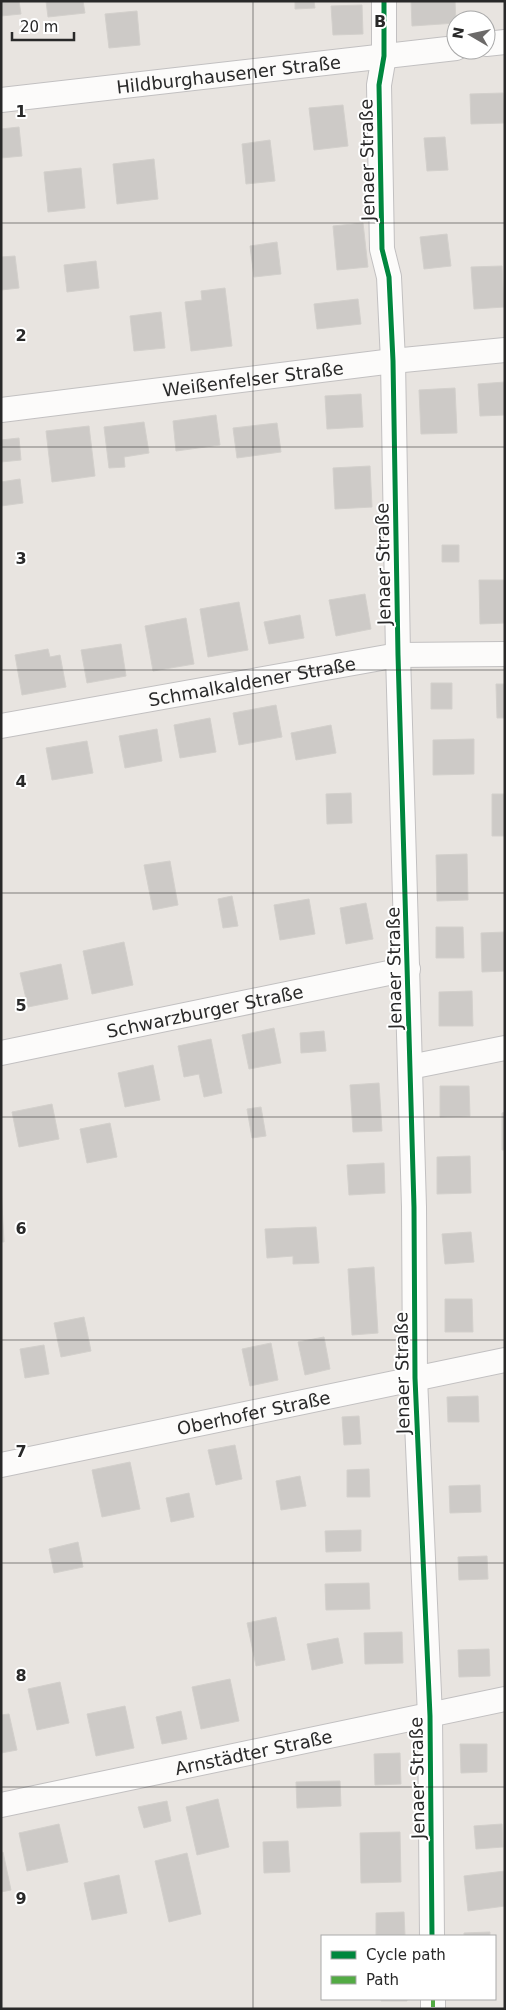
<svg xmlns="http://www.w3.org/2000/svg" width="506" height="2010" font-family="'DejaVu Sans',sans-serif">
	<style>
		.building { fill: #cdcac7; stroke: #d3d0cc }
		.lines { fill: none; stroke-linecap: round; stroke-linejoin: round }
		.minor-casing { stroke: #c2c0c1; stroke-width: 26 }
		.minor { stroke: #fcfbfa; stroke-width: 24 }
		.quiet { stroke: #53ab44; stroke-width: 4; stroke-dasharray: 8 4; stroke-linecap: butt }
		.cycleway-casing { stroke: #fff; stroke-width: 8 }
		.cycleway { stroke: #00873e; stroke-width: 5 }
		.grid { fill: none; stroke: #292929; stroke-width: 1; stroke-opacity: 0.55 }
		.labels { text-anchor: middle; dominant-baseline: central; stroke-width: 4; stroke-linejoin: round; paint-order: stroke }
		.street-label { font-size: 18px; fill: #292929; stroke: #fff }
		.grid-label { font-size: 16px; text-anchor: middle; font-weight: bold; fill: #292929; stroke: #fff; stroke-width: 4; stroke-linejoin: round; paint-order: stroke }
	</style>
	<rect width="100%" height="100%" fill="#e8e4e0"/>
	<path class="building" d="M1,1h18l2,13 -20,2z
		M46,1h37l2,12 -37,4z
		M295,1h19l1,7 -20,1z
		M411,1h44l1,22 -44,3z
		M362,5l1,29 -30,1 -2,-29z
		M137,11l3,34 -31,3 -4,-34z
		M503,93l1,30 -33,1 -1,-30z
		M343,105l5,41 -34,4 -5,-42z
		M19,127l3,29 -21,2v-29z
		M445,137l3,33 -21,1 -3,-33z
		M270,140l5,41 -29,3 -4,-40z
		M154,159l4,40 -41,5 -4,-40z
		M81,168l4,40 -37,4 -4,-40z
		M363,223l5,44 -31,3 -4,-44z
		M447,234l4,32 -27,3 -4,-32z
		M277,242l4,32 -27,3 -4,-31z
		M15,256l4,32 -18,2v-33z
		M96,261l3,27 -32,4 -3,-27z
		M502,266l2,41 -30,2 -3,-42z
		M225,288l7,58 -41,5 -6,-49 17,-2 -1,-9z
		M358,299l3,25 -44,5 -3,-25z
		M161,312l4,36 -31,3 -4,-35z
		M505,382v33l-25,1 -2,-32z
		M455,388l2,45 -36,1 -2,-44z
		M361,394l2,33 -36,2 -2,-33z
		M216,415l4,30 -44,6 -3,-30z
		M144,422l5,31 -25,4 1,10 -16,1 -5,-41z
		M277,423l4,29 -44,6 -4,-30z
		M89,426l6,50 -43,6 -6,-51z
		M19,438l2,22 -20,2v-22z
		M370,466l2,41 -37,2 -2,-41z
		M20,479l3,24 -22,3v-24z
		M442,545h17v17h-17z
		M479,580h26v43l-25,1z
		M365,594l6,35 -35,7 -7,-36z
		M239,602l9,48 -40,7 -8,-48z
		M300,615l4,23 -35,6 -5,-22z
		M186,618l8,46 -41,7 -8,-45z
		M121,644l5,32 -39,7 -6,-33z
		M48,649l2,8 10,-2 6,32 -44,8 -7,-40z
		M431,683h21v26h-21z
		M496,684h9v34h-8z
		M276,705l6,32 -43,8 -6,-32z
		M210,718l6,34 -36,6 -6,-33z
		M331,725l5,28 -40,7 -5,-27z
		M157,729l5,32 -37,7 -6,-32z
		M474,739v35l-41,1v-35z
		M87,741l6,32 -41,7 -6,-32z
		M351,793l1,30 -25,1 -1,-30z
		M492,794h13v42h-13z
		M467,854l1,46 -31,1 -1,-46z
		M170,861l8,44 -25,5 -9,-45z
		M232,896l6,30 -15,2 -5,-29z
		M309,899l6,35 -35,6 -6,-35z
		M366,903l7,36 -27,5 -6,-36z
		M436,927h27l1,31h-28z
		M505,932v39l-23,1 -1,-39z
		M124,942l9,43 -41,9 -9,-43z
		M61,964l7,35 -40,8 -8,-34z
		M472,991l1,35h-34v-34z
		M274,1028l7,35 -32,6 -7,-34z
		M324,1031l2,20 -25,2 -1,-20z
		M211,1039l11,54 -18,4 -5,-23 -15,3 -6,-31z
		M153,1065l7,35 -35,7 -7,-34z
		M379,1083l3,48 -29,1 -3,-47z
		M440,1086h29l1,30 -30,1z
		M52,1104l7,35 -40,8 -7,-35z
		M261,1107l5,29 -14,2 -5,-29z
		M505,1112v38h-3v-37z
		M110,1123l7,34 -30,6 -7,-34z
		M470,1156l1,37 -34,1v-37z
		M384,1163l1,30 -36,2 -2,-30z
		M1,1187l3,55h-3z
		M316,1227l3,36 -26,1v-8l-26,2 -2,-29z
		M471,1232l3,30 -29,2 -3,-30z
		M374,1267l4,66 -26,2 -4,-66z
		M445,1299h27l1,33h-28z
		M84,1317l7,34 -30,6 -7,-34z
		M324,1337l6,32 -25,6 -7,-33z
		M271,1343l7,37 -28,6 -8,-37z
		M44,1345l5,29 -24,4 -5,-29z
		M478,1396l1,26h-31l-1,-25z
		M359,1416l2,28 -17,1 -2,-28z
		M235,1445l7,34 -26,6 -8,-35z
		M130,1462l10,47 -38,8 -10,-47z
		M369,1469l1,28h-23v-27z
		M300,1476l6,30 -25,4 -5,-29z
		M480,1485l1,27 -31,1 -1,-27z
		M189,1493l5,24 -23,5 -5,-24z
		M361,1530v21l-35,1 -1,-21z
		M78,1542l5,25 -29,6 -5,-24z
		M487,1556l1,23 -29,1 -1,-23z
		M369,1583l1,26 -44,1 -1,-26z
		M276,1617l9,43 -29,6 -9,-43z
		M402,1632l1,31 -38,1 -1,-31z
		M338,1638l5,25 -31,7 -5,-26z
		M489,1649l1,27 -31,1 -1,-27z
		M230,1679l9,42 -38,8 -9,-42z
		M60,1682l9,41 -32,7 -9,-41z
		M125,1706l9,42 -38,8 -9,-42z
		M181,1711l6,28 -25,5 -6,-27z
		M9,1714l8,36 -16,3v-38z
		M460,1744h27v28l-26,1z
		M400,1753l1,31 -26,1 -1,-31z
		M340,1781l1,25 -44,2 -1,-26z
		M218,1799l11,48 -32,8 -11,-48z
		M167,1801l4,20 -27,7 -6,-21z
		M59,1824l9,38 -41,9 -8,-38z
		M502,1824l1,23 -27,2 -2,-23z
		M400,1832l1,50 -40,1 -1,-50z
		M288,1841l2,31 -26,1 -1,-31z
		M3,1852l8,38 -10,2v-39z
		M187,1853l14,61 -32,8 -14,-61z
		M505,1871v35l-37,5 -4,-35z
		M119,1875l8,38 -35,7 -8,-37z
		M404,1912l1,24h-29v-23z
		M490,1932v4h-26v-3z
		M381,1999h26v2h-26z"/>
	<g class="lines">
		<defs>
			<g id="minor">
				<path d="M384,1v55l-5,29 3,164 7,28 4,84 5,294 16,552 1,171 15,338 2,220"/>
				<path d="M486,44l19,-2"/>
				<path id="s1" d="M1,100l455,-52"/>
				<path id="s2" d="M1,410l392,-49 112,-11"/>
				<path id="s3" d="M1,726l397,-71 107,-1"/>
				<path id="s4" d="M1,1053l407,-84"/>
				<path d="M410,1067l95,-19"/>
				<path id="s5" d="M1,1465l504,-105"/>
				<path id="s6" d="M1,1805l504,-106"/>
				<path d="M433,1999v10"/>
			</g>
		</defs>
		<use href="#minor" class="minor-casing"/>
		<use href="#minor" class="minor"/>
		<path class="quiet" d="M433,1999v10"/>
		<defs>
			<path id="cycleway" d="M384,1v55l-5,29 3,164 7,28 4,84 5,294 16,552 1,171 15,338 2,220"/>
		</defs>
		<use href="#cycleway" class="cycleway-casing"/>
		<use href="#cycleway" class="cycleway"/>
	</g>
	<path class="grid" d="M253,1v2008M1,223h504M1,447h504M1,670h504M1,893h504M1,1117h504M1,1340h504M1,1563h504M1,1787h504"/>
	<g class="labels">
		<g class="street-label">
			<text stroke="none"><textPath href="#s1" startOffset="229">Hildburghausener Straße</textPath></text>
			<text transform="translate(367 160) rotate(-91)">Jenaer Straße</text>
			<text stroke="none"><textPath href="#s2" startOffset="254">Weißenfelser Straße</textPath></text>
			<text transform="translate(383 564) rotate(-91)">Jenaer Straße</text>
			<text stroke="none"><textPath href="#s3" startOffset="255">Schmalkaldener Straße</textPath></text>
			<text transform="translate(394 968) rotate(-91)">Jenaer Straße</text>
			<text stroke="none"><textPath href="#s4" startOffset="208">Schwarzburger Straße</textPath></text>
			<text transform="translate(402 1373) rotate(-91)">Jenaer Straße</text>
			<text stroke="none"><textPath href="#s5" startOffset="258">Oberhofer Straße</textPath></text>
			<text stroke="none"><textPath href="#s6" startOffset="258">Arnstädter Straße</textPath></text>
			<text transform="translate(417 1778) rotate(-91)">Jenaer Straße</text>
		</g>
	</g>
	<g class="grid-label">
		<text x="380" y="27">B</text>
		<text x="21" y="117">1</text>
		<text x="21" y="341">2</text>
		<text x="21" y="564">3</text>
		<text x="21" y="787">4</text>
		<text x="21" y="1011">5</text>
		<text x="21" y="1234">6</text>
		<text x="21" y="1457">7</text>
		<text x="21" y="1681">8</text>
		<text x="21" y="1904">9</text>
	</g>
	<rect width="506" height="2010" fill="none" stroke="#292929" stroke-width="5"/>
	<rect x="321" y="1935" width="175" height="65" fill="#ffffff" stroke="#a9a9a9"/>
	<rect x="331" y="1951" width="25" height="8" fill="#00873e" stroke="#a9a9a9"/>
	<text x="366" y="1960" font-size="15" fill="#292929">Cycle path</text>
	<rect x="331" y="1976" width="25" height="8" fill="#53ab44" stroke="#a9a9a9"/>
	<text x="366" y="1985" font-size="15" fill="#292929">Path</text>
	<g transform="translate(471 35) rotate(279)"><circle r="24" fill="#ffffff" stroke="#a9a9a9"/>
	<path d="M0-4L9 19L0 12L-9 19Z" fill="#6c6a69"/>
	<text y="-8" font-size="14" font-weight="bold" text-anchor="middle" fill="#292929">N</text>
	</g>
	<path d="M12 32v8h62v-8" fill="none" stroke="#292929" stroke-width="2.5"/>
	<text x="20" y="32" font-size="15" fill="#292929" stroke="#ffffff" stroke-width="4" paint-order="stroke">20 m</text>
</svg>
